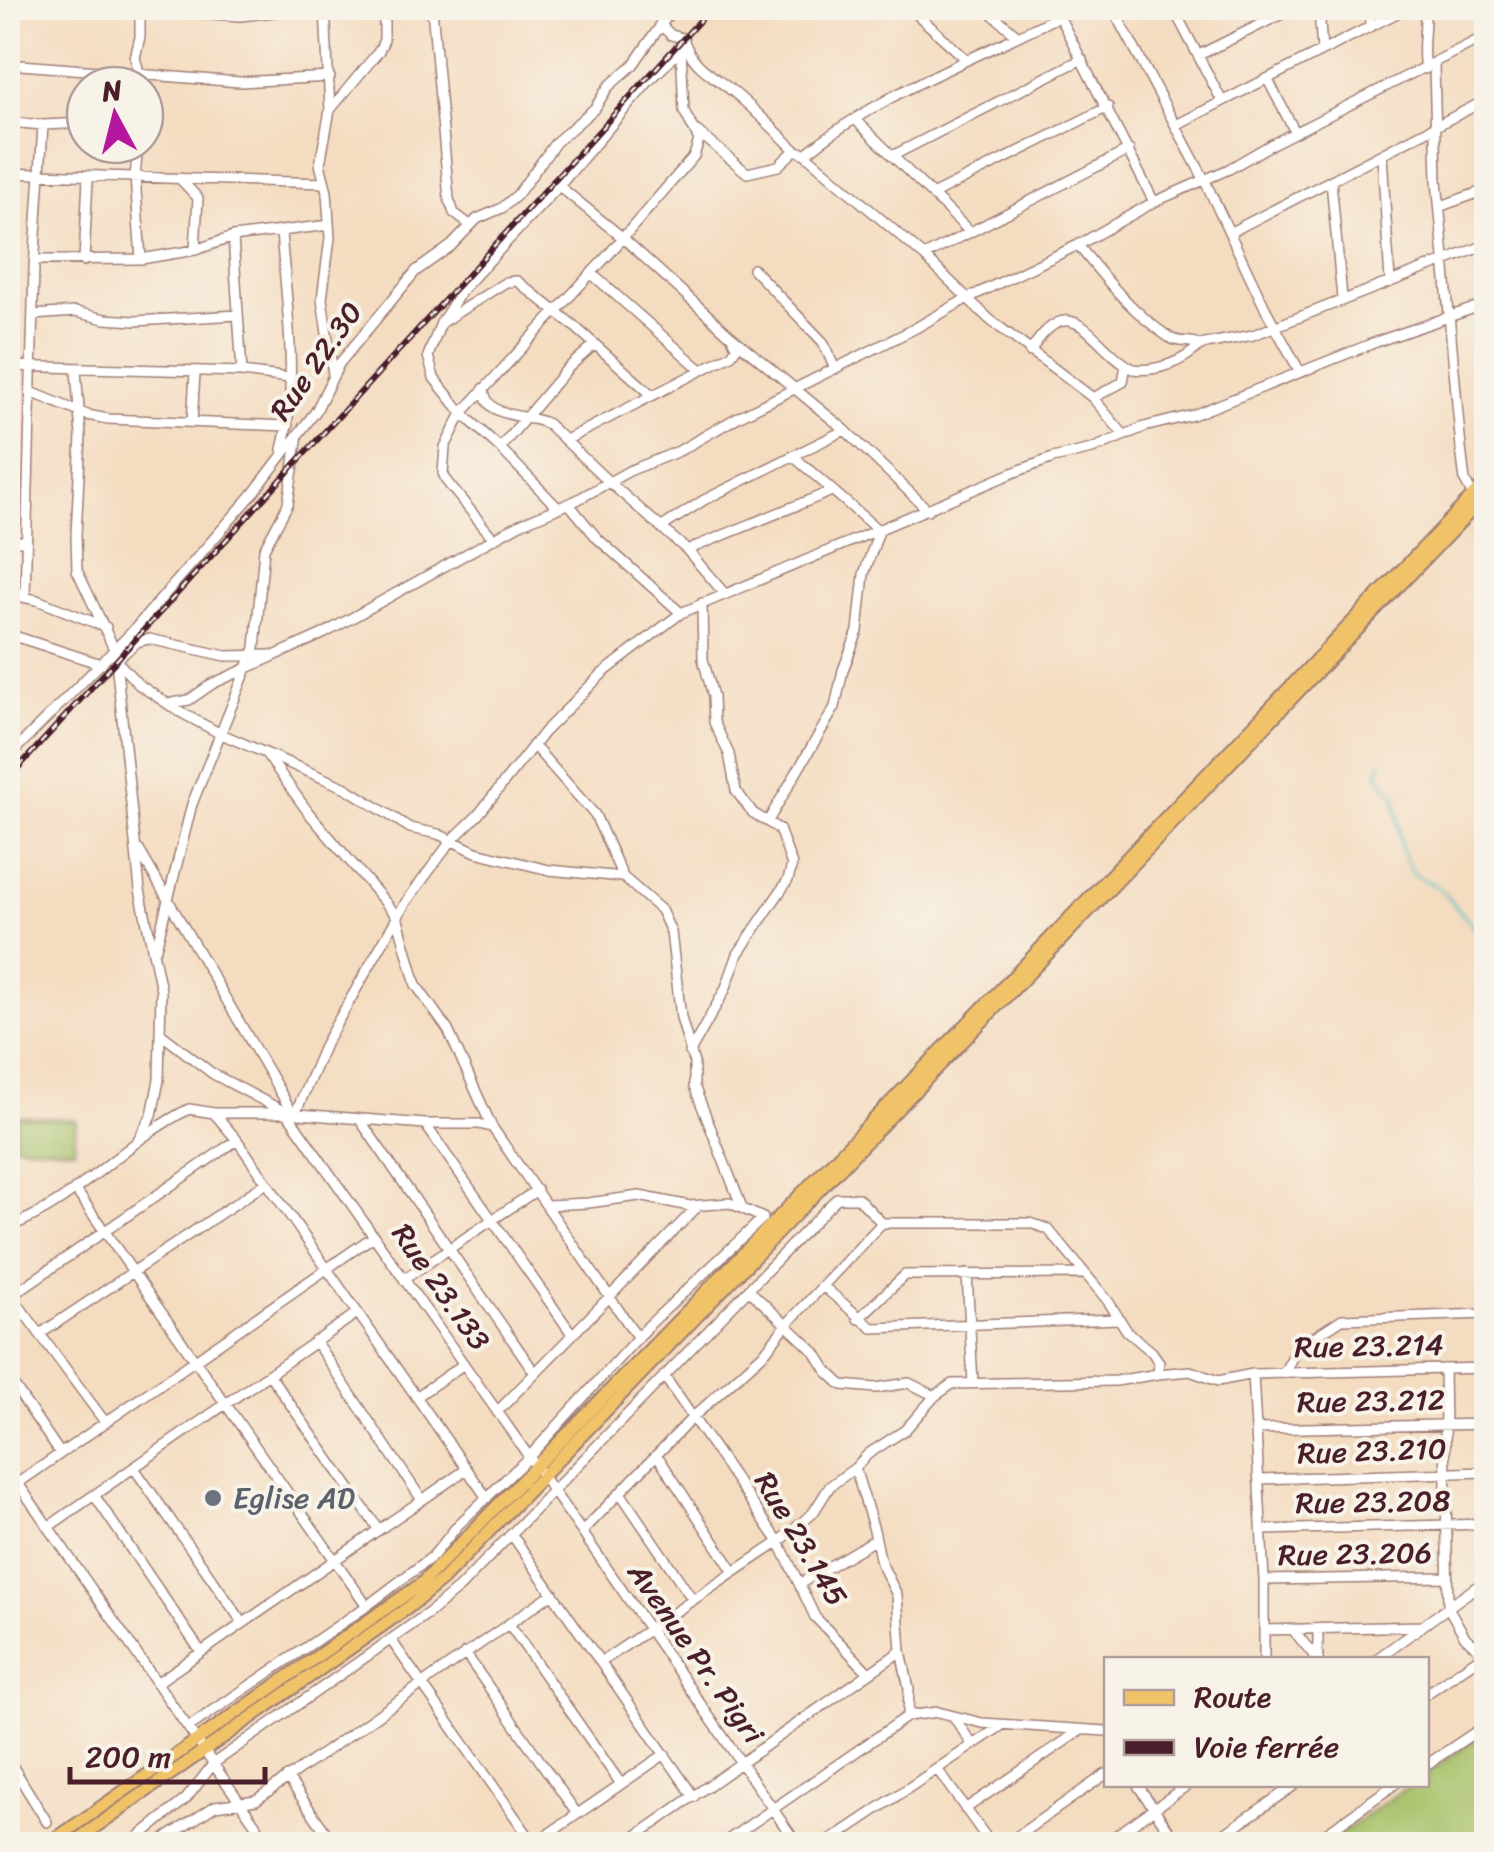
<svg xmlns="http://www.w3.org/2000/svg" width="1494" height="1852" font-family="Sriracha,sans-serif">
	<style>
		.green { fill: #a5c066; stroke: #787048; stroke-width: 2.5 }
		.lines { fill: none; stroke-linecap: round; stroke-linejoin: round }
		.stream { stroke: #50bec7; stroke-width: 2.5 }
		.minor-casing { stroke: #9f7e76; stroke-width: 12 }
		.major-casing { stroke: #9f7e76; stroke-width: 15 }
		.minor { stroke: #fff; stroke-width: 9 }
		.major { stroke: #f1c369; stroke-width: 11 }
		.rail-casing { stroke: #4a1f2b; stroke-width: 6 }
		.rail { stroke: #f7f3e8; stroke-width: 2.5; stroke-dasharray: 8; stroke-linecap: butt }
		.worship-dot { fill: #6b7280; stroke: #f7f3e8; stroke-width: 4 }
		.labels { text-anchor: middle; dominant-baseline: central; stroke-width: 8; stroke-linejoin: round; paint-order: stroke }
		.street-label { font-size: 30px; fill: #4a1f2b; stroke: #f7f3e8 }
		.worship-label { font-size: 30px; fill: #5b616d; stroke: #f7f3e8; text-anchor: start }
	</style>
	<rect width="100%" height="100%" fill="#f7f3e8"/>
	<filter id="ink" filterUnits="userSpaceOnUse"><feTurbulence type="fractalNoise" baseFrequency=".01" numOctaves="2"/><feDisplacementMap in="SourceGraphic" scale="20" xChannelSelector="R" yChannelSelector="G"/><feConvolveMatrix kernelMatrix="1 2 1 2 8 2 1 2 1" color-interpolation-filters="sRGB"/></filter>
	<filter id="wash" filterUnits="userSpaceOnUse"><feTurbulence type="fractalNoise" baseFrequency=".0048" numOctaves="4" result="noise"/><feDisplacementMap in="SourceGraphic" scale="40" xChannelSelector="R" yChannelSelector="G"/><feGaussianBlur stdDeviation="2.25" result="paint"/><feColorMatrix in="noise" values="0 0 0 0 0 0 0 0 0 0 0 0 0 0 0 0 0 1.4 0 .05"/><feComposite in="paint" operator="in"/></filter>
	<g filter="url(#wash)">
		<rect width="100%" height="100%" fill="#f4dcc0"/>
		<path class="green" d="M17,1116l59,4 -2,29 -59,-4z
			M1486,1731v113h-161l85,-59 16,-1 1,-11z"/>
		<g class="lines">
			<path class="stream" d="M1382,761l-4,11 9,16 7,4c6,24 2,59 18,80 7,9 19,9 28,17l46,51"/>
		</g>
	</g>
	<g filter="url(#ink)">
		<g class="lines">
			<defs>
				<path id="minor" d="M128,8l113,8 64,-8
					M140,8v29l-5,21 8,27
					M325,8l5,102 -10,54 7,28 3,46 -8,61 11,75
					M432,8l17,191 5,14 16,12
					M910,8l57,52
					M985,8l33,28
					M1113,8l91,171 62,131 34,62
					M1173,8l49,93
					M1319,8l3,43
					M1369,8l1,17
					M1425,8c1,21 -4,40 0,61
					M8,10l14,-2
					M1059,16l95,186
					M660,24l11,11 12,3c9,30 31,37 53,56 21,18 40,37 59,56l10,4 119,102 65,63 104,79 30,36
					M1199,55l95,-47
					M8,64l232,18 90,-5
					M1434,64l3,116 24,268 4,33 8,15
					M1268,80l27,52
					M145,95v11
					M330,110l49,-59 5,-11v-32
					M855,119l114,112
					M8,122l35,3 42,-2
					M1176,125l231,-117
					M697,131l50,42 31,-7 17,-16
					M138,145l-3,32 6,82
					M805,154c80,-65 180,-98 269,-146
					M1382,155l8,126
					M892,156l190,-97
					M8,173l317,10
					M181,180l17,18 -3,52
					M1331,181l11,117
					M559,186l64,52 109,99 113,93 83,80
					M934,194l174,-87
					M1441,206l45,-16
					M281,232c5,67 18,153 1,217
					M1231,232l255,-132
					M233,237l96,-12
					M1078,245c27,34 55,68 92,93 10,6 20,1 30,7l53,-10 233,-90
					M924,256l205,-106
					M34,260l107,-1 54,-9 38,-13 9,135 47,6
					M84,261l4,-83
					M753,269l70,73 12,27
					M592,274l108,95
					M33,315l42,-3 30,7 30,2 103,-6
					M444,321l62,-39 11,-1 56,44 79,70
					M1030,352c43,-70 63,-3 103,17 23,3 51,-7 67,-24
					M8,366l234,6
					M76,370l5,66 -5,99 1,35 38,81 25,239 21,100 -2,90 -7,35 -14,25
					M484,388c1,33 44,25 64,36l61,58 78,68 37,43
					M31,392l56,23 21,4 180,7
					M1093,398l30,-16 3,-17
					M192,423l3,-50
					M566,440l165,-85 6,-8 -4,-7
					M500,448l67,-79 28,-25
					M569,504l28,34 84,75
					M558,508l-58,-60 -38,-35 -28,-35 -6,-22 13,-33 21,-33 97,-104 90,-105 36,-35
					M662,527l42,-27 141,-70
					M493,538l-46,-56 -4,-9 2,-26 17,-34 147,-159 85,-98 5,-16 -15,-29 -3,-64
					M8,541h19
					M687,550l145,-59
					M8,594l29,6 69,27
					M25,596l9,-328 9,-143
					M8,634l93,30
					M271,655l-45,1 -77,-17 -12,3 -21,18 22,24 42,28 39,21 127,55 64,40 28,6 38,18 73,18 74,7
					M168,704l21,-4 23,-16 111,-50 197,-110 55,-23 54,-30 50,-20 59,-34 176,-88 52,-30 112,-54 76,-43 75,-33 43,-25 214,-108
					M533,745l62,70 28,62 38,33 10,22 10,86 13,45v23l47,119
					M267,755l41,57 89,104 19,69 32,45 44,97 146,211
					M8,757l124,-125 120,-137 64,-84 23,-47 77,-93 35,-25 26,-27 25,-11 15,-13 39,-53 39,-34 13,-21 25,-22 40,-57
					M768,821l67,-114 8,-37 15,-39 6,-57 15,-43 -86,-75
					M139,850l154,264
					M156,948l36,-144 63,-156 9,-99 24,-45 10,-70
					M161,1034l52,40 74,39 295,419 215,312
					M690,1052l35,-62 13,-36 50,-74 4,-15 -13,-36 -26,-16 -17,-22 -7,-37 -15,-32 -1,-26 -10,-37 -1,-56
					M214,1113l23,27 250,358
					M295,1114l31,-72 80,-140 46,-62 26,-25 66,-83 59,-59 78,-60 334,-141 38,-14 39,-9 52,-22 49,-12 183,-73 110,-38
					M360,1120l175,253
					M425,1124l147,210
					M75,1189l292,417
					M8,1227c68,-24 116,-86 181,-118l25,4h73l138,11h54l12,3
					M967,1274l6,109
					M404,1279l133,-89
					M824,1287l48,41 246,-9
					M749,1290l66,62 12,19 15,14 34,3 33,-5 26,13 17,-12 164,-3 42,-7
					M11,1295l94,127
					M8,1298l229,-158
					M858,1319l47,-44 178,-1
					M40,1334l226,-151
					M315,1341l107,159
					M1444,1369l4,238 17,30 21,20
					M1284,1373l13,-25 45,-29 144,-5
					M269,1374l110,156
					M1253,1374l11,206v80
					M664,1376l115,166 36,75 54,56
					M8,1377l52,76
					M416,1397l48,-33
					M497,1412l201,-206
					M1257,1429l229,-5
					M657,1455l77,117
					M134,1468l109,155
					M855,1468l13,-14 37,-24 30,-34
					M8,1469l261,375
					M1259,1479l227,-7
					M8,1490l366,-254
					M621,1494l72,106
					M94,1495l107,157
					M48,1527l309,-214
					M1261,1530l225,-6
					M582,1532l110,-114 74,-67 21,-27 95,-101
					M512,1535l182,262
					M1264,1580l183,-3
					M801,1583l75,-44
					M509,1624l112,160
					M1264,1630l157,-4
					M1293,1630l25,30
					M1318,1630v30
					M391,1640l143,204
					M465,1653l112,161
					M1375,1660l111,-80
					M601,1662l178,-120 34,-29 17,-27 25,-18 19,62 7,33 16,32 4,56 8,38 -1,27
					M8,1673v4
					M158,1682l309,-213
					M1426,1694l60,-41
					M955,1719l17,25
					M189,1727l178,-121 66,-50 25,-31 71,-68 120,-132 114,-107 -33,-15 -40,3 -51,-10 -51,7 -41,2
					M8,1759l39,63
					M1426,1765l60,-40
					M937,1769l54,75
					M287,1777l47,67
					M1137,1784l41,60
					M965,1809l116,-79
					M130,1844l56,-45 28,-36 216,-151 29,-24 378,-390h21l24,25h148l18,6 60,72 19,30 25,21 7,10 -1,12 32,-3 28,10 35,-7 233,-6
					M157,1844l58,-38 41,-6 297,-207
					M534,1844l131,-90
					M625,1844l276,-193
					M722,1844l186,-128 30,-4 44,11 124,8
					M825,1844l176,-118
					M1006,1844l100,-70
					M1104,1844l85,-60
					M1210,1844l86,-60
					M1311,1844l84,-60"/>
				<path id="major" d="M48,1844l373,-260 618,-634 447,-468
					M71,1844l338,-237 33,-27 618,-639 426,-446"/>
			</defs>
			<use href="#minor" class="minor-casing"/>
			<use href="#major" class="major-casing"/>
			<use href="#minor" class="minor"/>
			<use href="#major" class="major"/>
			<defs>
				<path id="rail" d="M8,779l703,-771"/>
			</defs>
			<use href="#rail" class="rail-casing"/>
			<use href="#rail" class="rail"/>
		</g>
	</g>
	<circle class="worship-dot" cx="213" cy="1498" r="10"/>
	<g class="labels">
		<g class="street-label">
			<text transform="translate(316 361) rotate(-55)">Rue 22.30</text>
			<text transform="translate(441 1287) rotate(55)">Rue 23.133</text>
			<text transform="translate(1369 1346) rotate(-1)">Rue 23.214</text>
			<text transform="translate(1371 1401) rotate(-1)">Rue 23.212</text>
			<text transform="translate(1372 1451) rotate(-2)">Rue 23.210</text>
			<text transform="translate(1373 1502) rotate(-1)">Rue 23.208</text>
			<text transform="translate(801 1539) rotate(59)">Rue 23.145</text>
			<text transform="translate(1355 1554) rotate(-1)">Rue 23.206</text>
			<text transform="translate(696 1653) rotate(55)">Avenue Pr. Pigri</text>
		</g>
		<g class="worship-label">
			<text x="233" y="1498">Eglise AD</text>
		</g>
	</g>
	<rect width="1494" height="1852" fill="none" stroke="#f7f3e8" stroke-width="40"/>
	<rect x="1104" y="1657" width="325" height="130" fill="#f7f3e8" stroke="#b29e9c" stroke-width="2.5"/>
	<rect x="1124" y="1690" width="50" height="15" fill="#f1c369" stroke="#b29e9c" stroke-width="2.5"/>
	<text x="1194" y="1707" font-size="30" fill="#4a1f2b">Route</text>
	<rect x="1124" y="1740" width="50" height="15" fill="#4a1f2b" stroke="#b29e9c" stroke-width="2.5"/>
	<text x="1194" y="1757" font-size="30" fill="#4a1f2b">Voie ferrée</text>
	<g transform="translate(115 115) rotate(353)"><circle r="48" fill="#f7f3e8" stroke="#b29e9c" stroke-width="2.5"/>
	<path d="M0-8L18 38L0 25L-18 38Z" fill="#b5179e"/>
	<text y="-15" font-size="28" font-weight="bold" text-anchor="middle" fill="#4a1f2b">N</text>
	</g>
	<path d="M70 1767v15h195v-15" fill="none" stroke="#4a1f2b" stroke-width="5"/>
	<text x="85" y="1767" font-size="30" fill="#4a1f2b" stroke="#f7f3e8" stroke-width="8" paint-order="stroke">200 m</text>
</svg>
